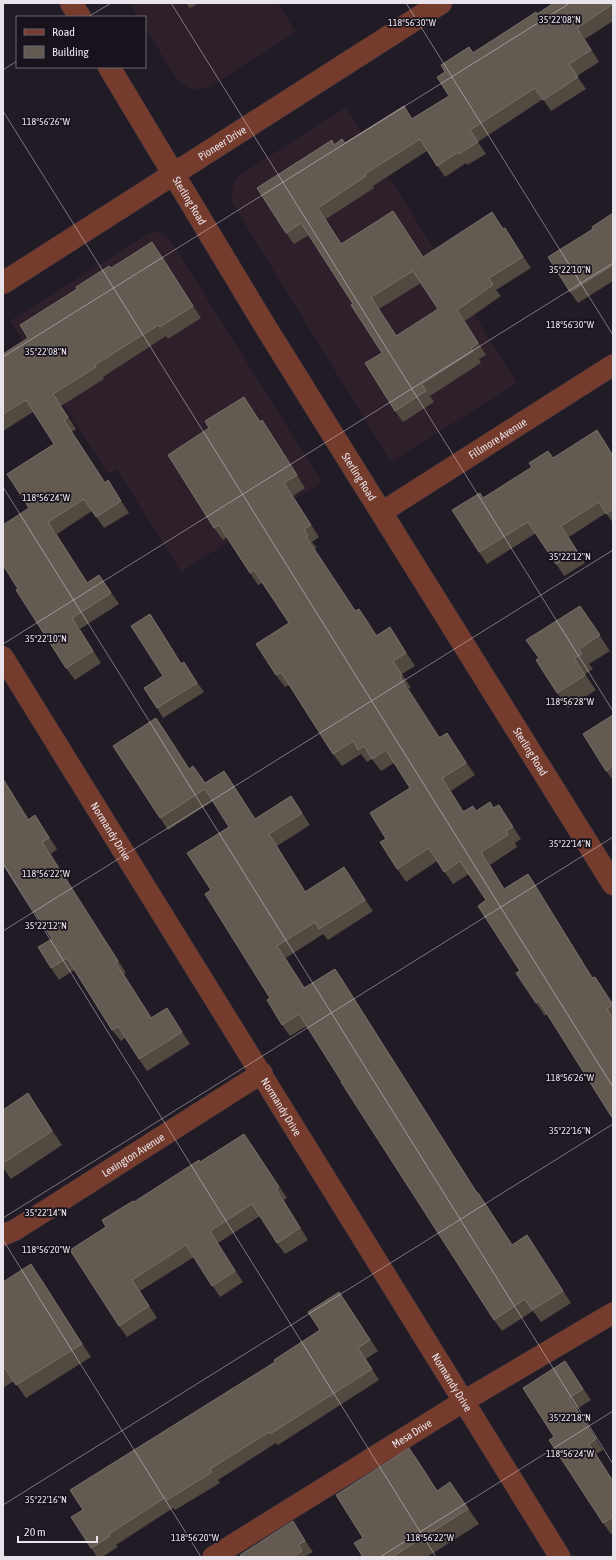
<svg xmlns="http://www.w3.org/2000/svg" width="616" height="1560" font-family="'Asap Condensed',sans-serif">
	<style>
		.commercial { fill: #2e202b }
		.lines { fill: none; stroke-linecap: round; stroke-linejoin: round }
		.minor-casing { stroke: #3d3742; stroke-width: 22 }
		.tertiary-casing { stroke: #3d3742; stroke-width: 23 }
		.minor { stroke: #753b2c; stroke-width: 21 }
		.tertiary { stroke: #753b2c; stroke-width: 22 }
		.wall { fill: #524a40; fill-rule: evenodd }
		.shaded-wall { fill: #38302e }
		.building { fill: #635a52; stroke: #78706a; fill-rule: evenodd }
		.ticks { fill: none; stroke: #e9e4ec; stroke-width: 1; stroke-opacity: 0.45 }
		.labels { text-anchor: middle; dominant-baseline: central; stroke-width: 3.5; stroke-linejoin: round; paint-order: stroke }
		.street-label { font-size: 11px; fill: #e9e4ec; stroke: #18121c }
		.ticks-label { font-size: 10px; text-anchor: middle; fill: #e9e4ec; stroke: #18121c; stroke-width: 3.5; stroke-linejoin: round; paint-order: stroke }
	</style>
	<rect width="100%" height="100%" fill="#211b26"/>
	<path class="commercial" d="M130,3h148l18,29 -86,55 -17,3 -15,-9 -33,-53v-11h-7z
		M346,107l171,276 -126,79 -157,-256 -3,-8 3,-17 6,-6z
		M153,232l9,1 7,5 153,244 -141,90 -64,-103 -9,5 -98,-153 136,-86z"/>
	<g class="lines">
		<defs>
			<g id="minor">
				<path id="s1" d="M382,512l231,-147"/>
				<path id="s2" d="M3,657l557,900"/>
				<path id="s3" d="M3,1235l12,-5 247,-157"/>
				<path id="s4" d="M213,1557l251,-156 149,-88"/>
			</g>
			<g id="tertiary">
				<path d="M71,3l9,14"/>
				<path id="s5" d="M109,67l156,259 348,558"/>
				<path id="s6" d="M3,283l438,-280"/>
			</g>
		</defs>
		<use href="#minor" class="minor-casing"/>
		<use href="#tertiary" class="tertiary-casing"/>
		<use href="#minor" class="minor"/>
		<use href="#tertiary" class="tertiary"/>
	</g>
	<path class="wall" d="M186,3h13l-9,5z
		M613,3v18l-28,18 14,23 -22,14 9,13 -35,22 -8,-12 -65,43 8,12 -19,11 -1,-2 -21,14 -18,-26 -54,35 1,2 -48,31 15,25 59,-22 23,35 81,-28 9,11 18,28 -35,22 5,6 -36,25 21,34 -7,4 2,4 -51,33 4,6 -31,20 -8,-11 -13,-58 -29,-49 -44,-69 -15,9 -8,-11 49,-88 10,-2 67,-25 37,-22 -4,-24 28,-20 64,-38zM421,283l17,26 -41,27 -18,-27z
		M613,213v68l-35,22 -8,-11 23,-63z
		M160,253l41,65 -33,21 -2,-3 -63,41 1,2 -43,27 15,23 -4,3 33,50 3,-2 21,33 -25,15 -12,-17 -35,23 31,49 20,4 11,17 -39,25 21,34 -26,17 -9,-12 -48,-79 11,-81 25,-64 -21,-32 -30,19v-77l25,-16 83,-70z
		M244,397l16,24 11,12 34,55 -12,8 26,41 -7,5 5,6 -2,1 41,62 12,10 9,14 13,-8 25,39 -13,8 9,14 -2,1 31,48 7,-4 28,42 -24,16 13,20 9,-5 3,5 14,-9 4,6 13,10 14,21 -6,4 2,4 -27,18 14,24 24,-15 8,12 57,92 2,-1 18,27v115l-66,-105 -2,2 -9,-13 -16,-32 -34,-71 -17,-26 -16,10 -16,-23 -31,21 -9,-13 -11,-30 24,-51 -16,-25 -13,8 -9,-12 -5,3 -6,-8 -19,12 -9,-12 -44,-69 -4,2 -9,-12 13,-52 -27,-40 -4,2 -8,-12 -23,-36 -4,3 -9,-12 -5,-100z
		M605,442l8,13v68l-7,-10 -37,24 16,26 -21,13 -28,-43 -49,31 -8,-12 5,-54 48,-31 21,-9z
		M580,606l30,45 -21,13 4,5 -8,5 11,16 -28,18 -11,-15 -18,-35z
		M157,624l25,40 8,8 14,20 -41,26 -6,-10 6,-32z
		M613,715v65l-7,-9z
		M156,718l33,50 16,15h27l23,36 36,-23 19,29 -33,21 29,46 46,-13 21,32 -45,29 -5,-6 -37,24 19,30 30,-19 8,11 134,213 9,11 26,41 15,-10 8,12 36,56 -30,19 -8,-11 -31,20 -8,-11 -152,-238 -35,-56 -17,10 -8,-11 -12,-27 -59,-108 18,-63 -16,-26 -45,29 -8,-12z
		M3,778l26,41 14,8 14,22 -6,5 75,119 -2,1 28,44 15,-10 23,36 -43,27 -22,-33 -4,3 -9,-11 -38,-60 -15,10 -8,-12 1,-29z
		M38,1108l24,37 -51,34 -8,-11v-58z
		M252,1145l35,53 -3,2 24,40 -23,14 -8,-11 -17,-27 -42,27 25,39 -23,15 -26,-40 -54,34 17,27 -30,19 -8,-11 -13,-99 28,-25 66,-40z
		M40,1277l51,80 -65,41 -12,-17 -11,7v-106z
		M347,1303l31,48 -12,8 13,21 -101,65 -2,-2 -58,37 2,3 -45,27 -2,-2 -57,37 2,2 -16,10h-5l-6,-9 -8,-38 192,-148 45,-32z
		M572,1372l19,28 -14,9 26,41 -7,4 17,26v53l-2,1 -8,-11 -49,-86z
		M409,1448l11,15 17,27 24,7 18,27 -52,33h-64v-19z
		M300,1532l13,20 -7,4 1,1h-66z"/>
	<path class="shaded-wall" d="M577,28l8,11 14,23 -8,-12z
		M318,208l8,11 23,37 -8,-12z
		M505,228l8,12 18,28 -8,-11z
		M152,242l8,11 41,65 -8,-12z
		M371,297l8,12 25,39 -8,-12z
		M457,310l8,11 21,34 -8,-12z
		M244,397l8,12 17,25 -9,-12z
		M64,420l8,12 41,62 -8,-11z
		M262,420l9,13 34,55 -8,-13z
		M597,430l8,12 8,13v1z
		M108,480l8,12 13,21 -8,-12z
		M284,483l9,13 26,41 -8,-12z
		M48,522l9,12 39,61 -9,-12z
		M561,526l8,11 16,26 -8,-12z
		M306,537l9,12 49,75 -9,-13z
		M99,575l9,12 11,17 -8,-11z
		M359,609l9,12 17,27 -9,-12z
		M150,614l7,10 31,49 -7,-9z
		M72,618l8,11 21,34 -8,-12z
		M390,627l9,13 16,26 -9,-13z
		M574,658l22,32 -11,-15z
		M400,677l9,12 39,61 -9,-12z
		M156,718l9,12 32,50 -8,-11z
		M447,733l9,12 19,30 -9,-12z
		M224,771l8,12 31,48 -8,-12z
		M3,778l33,53 -8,-11 -25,-41z
		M442,778l9,13 21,33 -9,-12z
		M35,815l8,12 14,22 -8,-11z
		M269,834l8,12 36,58 -8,-12z
		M42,842l9,12 75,119 -8,-12z
		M481,852l9,13 22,37 -8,-13z
		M344,867l8,12 21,32 -8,-11z
		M528,874l8,12 65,105 -9,-13z
		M277,946l9,12 26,42 -8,-12z
		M116,963l8,11 35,56 -8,-12z
		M335,969l8,11 142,225 -8,-12z
		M595,977l18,27v1z
		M167,1008l8,12 15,24 -8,-12z
		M28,1093l10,15 24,37 -10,-14z
		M244,1134l8,11 35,53 -8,-11z
		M276,1189l8,11 24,40 -8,-12z
		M478,1193l8,11 34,52 -8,-11z
		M210,1231l8,12 25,39 -8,-11z
		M527,1235l8,12 36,56 -8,-12z
		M31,1264l9,13 51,80 -9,-13z
		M132,1280l8,11 17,27 -8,-12z
		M339,1292l8,11 31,48 -8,-11z
		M358,1348l8,11 13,21 -7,-11z
		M569,1398l8,11 26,41 -7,-11z
		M589,1444l7,10 17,27z
		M409,1448l11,15 27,43 -10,-15z
		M450,1482l11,15 18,27 -11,-15z
		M293,1521l7,11 13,20 -8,-11z"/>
	<path class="building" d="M554,3h59v1l-36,24 14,22 -22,14 9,13 -35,23 -8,-12 -65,42 8,12 -19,12 -1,-2 -21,14 -17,-27 -55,35 1,2 -48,32 23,36 52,-33 30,46 69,-45 11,17 2,-1 18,29 -34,21 4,7 -36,25 21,33 -7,5 2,3 -51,33 4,7 -31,20 -30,-48 17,-10 -31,-48 2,-1 -52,-81 -15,10 -29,-45 75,-48 2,5 8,-6 3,4 59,-37 8,13 37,-23 -12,-19 8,-5 -4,-7 28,-18 4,6 63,-41 1,2zM413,271l25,38 -42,27 -25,-39z
		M613,213v52l-43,27 -22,-35 45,-28 -1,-2z
		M152,242l41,64 -33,21 -2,-2 -63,40 1,2 -43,27 15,23 -4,3 41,63 3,-3 13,21 -25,16 -12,-18 -36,23 39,61 12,-8 12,18 -39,25 21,33 -27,17 -50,-78 2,-1 -15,-24v-40l26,-17 -22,-34 47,-30 -28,-44 -23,14v-60l25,-16 -8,-13 57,-36 -1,-2 33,-21 2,2z
		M244,397l16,25 2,-2 35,55 -13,8 27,42 -7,4 4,7 -2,1 49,74 4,-2 17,27 14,-9 16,26 -13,8 9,14 -2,2 39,61 8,-5 19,30 -24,15 21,34 10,-6 3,5 14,-9 3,6 6,-3 14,22 -7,4 2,4 -27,17 23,37 24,-15 64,104 3,-1 18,28 -6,4 6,10v100l-74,-118 -3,2 -20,-30 4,-2 -42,-65 8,-6 -26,-39 -16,11 -15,-24 -32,21 -17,-27 6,-3 -16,-26 40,-25 -24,-38 -14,9 -8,-13 -6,4 -5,-9 -20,13 -52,-82 -5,3 -20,-31 33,-21 -35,-53 -4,3 -31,-48 -5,3 -46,-73 41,-27 -4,-7z
		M597,430l16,26v53l-7,5 -7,-12 -38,24 16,25 -21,13 -28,-42 -49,30 -27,-42 28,-17 3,5 49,-31 -3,-4 19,-12 5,7z
		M580,606l20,29 -21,14 3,5 -8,4 11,17 -28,18 -21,-33 3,-2 -13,-18z
		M150,614l31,50 3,-2 13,21 -40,25 -13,-20 19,-12 -32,-50z
		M613,715v51l-7,5 -23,-37z
		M156,718l33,51 4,-3 12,17 19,-12 31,48 36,-23 11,17 -33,21 36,58 39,-25 21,33 -46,29 -4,-7 -38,24 27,42 31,-19 142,224h1l34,52 15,-10 36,56 -31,19 -7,-11 -31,21 -153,-238h1l-43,-68 -17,11 -15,-25 3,-2 -65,-104 6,-4 -24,-37 42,-26 -24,-38 -45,29 -47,-72z
		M3,779l25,41 7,-5 14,23 -7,4 76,119 -2,2 35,55 16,-10 15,24 -43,27 -21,-33 -6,4 -45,-72 -16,10 -13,-21 14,-8 -49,-76z
		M28,1093l24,38 -49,32v-53z
		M244,1134l35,53 -3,2 24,39 -23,15 -25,-39 -42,27 25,40 -23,15 -26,-41 -54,35 17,26 -30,20 -49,-76 36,-23 -4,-7 31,-19 1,1 65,-42 1,2z
		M31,1264l51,80 -66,41 -11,-17 -2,1v-87z
		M339,1292l31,48 -12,8 14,21 -102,65 -1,-2 -59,37 2,3 -19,12 -26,16 -1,-3 -57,37 1,2 -19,12 -20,-31 12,-7 -13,-20 205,-128 -1,-2 46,-30 -12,-18z
		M565,1361l18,28 -14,9 27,41 -7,5 23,36h1v37l-10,6 -54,-83 5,-3 -31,-49z
		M409,1448l28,43 13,-9 18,27 -76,48h-29l-9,-14 9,-5 -27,-43z
		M293,1521l12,20 -7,4 4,6 -9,6h-52l-1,-2z"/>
	<path class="ticks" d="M171,3l442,708M406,3l207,332M88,17l23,-14M3,70l14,-9M3,111l610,976M3,357l567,-354M3,487l610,977M3,644l610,-381M3,864l433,693M3,931l610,-381M3,1218l610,-381M3,1240l198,317M3,1505l610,-381M380,1557l233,-146"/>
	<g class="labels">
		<g class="street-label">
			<text stroke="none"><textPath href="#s6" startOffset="260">Pioneer Drive</textPath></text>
			<text stroke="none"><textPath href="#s5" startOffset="156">Sterling Road</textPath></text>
			<text stroke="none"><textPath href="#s1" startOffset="137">Fillmore Avenue</textPath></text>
			<text stroke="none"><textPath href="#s5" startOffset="480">Sterling Road</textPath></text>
			<text stroke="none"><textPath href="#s5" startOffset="804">Sterling Road</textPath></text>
			<text stroke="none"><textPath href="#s2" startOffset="205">Normandy Drive</textPath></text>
			<text stroke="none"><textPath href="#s2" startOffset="529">Normandy Drive</textPath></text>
			<text stroke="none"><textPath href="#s3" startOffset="153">Lexington Avenue</textPath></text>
			<text stroke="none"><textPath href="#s2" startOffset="853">Normandy Drive</textPath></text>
			<text stroke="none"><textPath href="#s4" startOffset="234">Mesa Drive</textPath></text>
		</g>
	</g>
	<g class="ticks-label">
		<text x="560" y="23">35°22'08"N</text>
		<text x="412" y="26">118°56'30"W</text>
		<text x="46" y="125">118°56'26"W</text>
		<text x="570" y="273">35°22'10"N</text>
		<text x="570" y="328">118°56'30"W</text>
		<text x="46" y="355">35°22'08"N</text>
		<text x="46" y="501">118°56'24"W</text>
		<text x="570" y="560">35°22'12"N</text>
		<text x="46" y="642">35°22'10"N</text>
		<text x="570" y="705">118°56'28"W</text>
		<text x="570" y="847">35°22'14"N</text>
		<text x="46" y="877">118°56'22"W</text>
		<text x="46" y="929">35°22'12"N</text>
		<text x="570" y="1081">118°56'26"W</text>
		<text x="570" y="1134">35°22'16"N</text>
		<text x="46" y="1216">35°22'14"N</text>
		<text x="46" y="1253">118°56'20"W</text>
		<text x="570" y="1421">35°22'18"N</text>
		<text x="570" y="1457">118°56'24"W</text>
		<text x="46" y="1503">35°22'16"N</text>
		<text x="195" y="1541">118°56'20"W</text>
		<text x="430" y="1541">118°56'22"W</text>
	</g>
	<rect width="616" height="1560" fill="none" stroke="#e9e4ec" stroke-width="8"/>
	<rect x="16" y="16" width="130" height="52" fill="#18121c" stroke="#6c666f"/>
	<rect x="24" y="29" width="20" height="6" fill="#753b2c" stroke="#6c666f"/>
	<text x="52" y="36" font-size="12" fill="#e9e4ec">Road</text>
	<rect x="24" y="46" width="20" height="12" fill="#635a52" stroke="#6c666f"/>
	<text x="52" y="56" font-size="12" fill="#e9e4ec">Building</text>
	<path d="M18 1536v6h79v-6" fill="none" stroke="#e9e4ec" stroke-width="2"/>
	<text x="24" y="1536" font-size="12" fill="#e9e4ec" stroke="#18121c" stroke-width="3" paint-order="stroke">20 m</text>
</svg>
